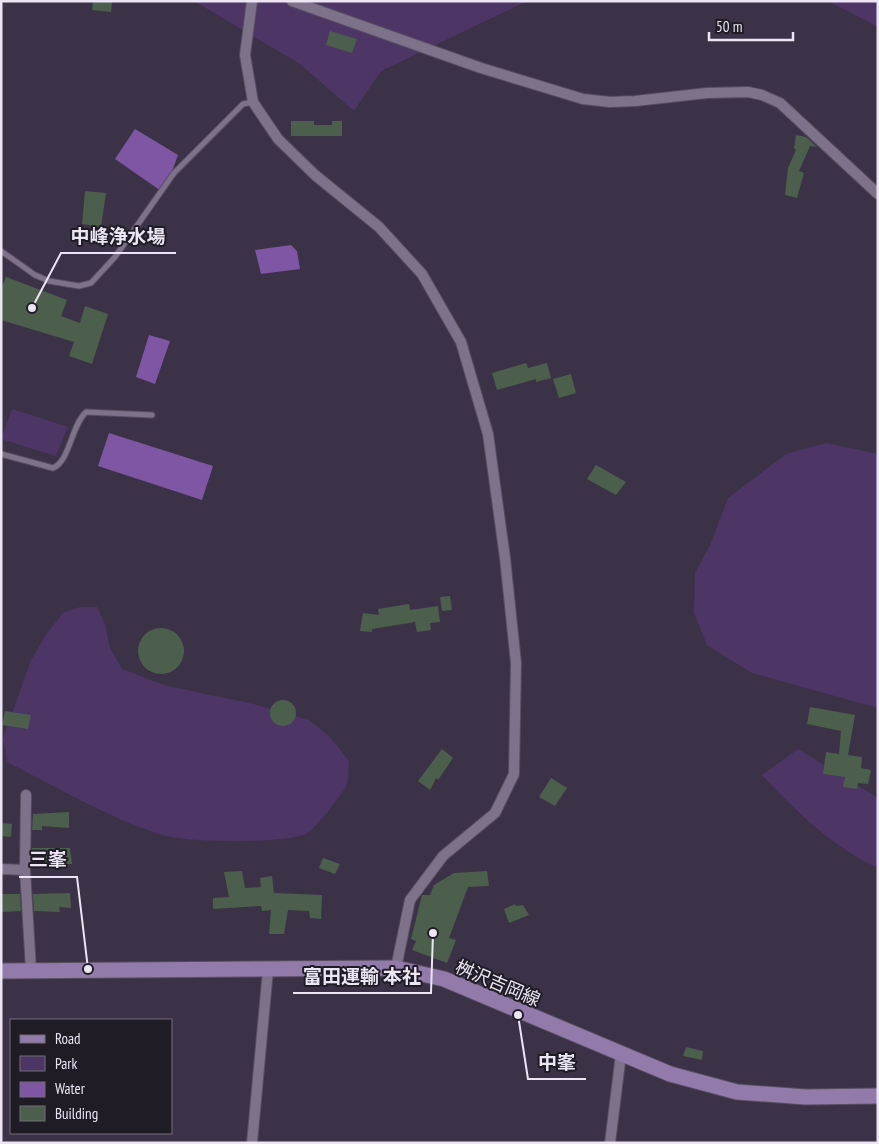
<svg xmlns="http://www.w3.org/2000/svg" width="879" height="1144" font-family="'PT Sans Narrow','Noto Sans JP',sans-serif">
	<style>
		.green { fill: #4d3565 }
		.water { fill: #7e56a4 }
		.building { fill: #4c5f4c }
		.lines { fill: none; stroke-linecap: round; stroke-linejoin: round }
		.lane-casing { stroke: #574e61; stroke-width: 7 }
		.street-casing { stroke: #574e61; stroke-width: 12 }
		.secondary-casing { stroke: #574e61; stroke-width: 17 }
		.lane { stroke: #7e728b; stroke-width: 5 }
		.street { stroke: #7e728b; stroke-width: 10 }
		.secondary { stroke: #927aaa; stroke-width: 15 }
		.labels { text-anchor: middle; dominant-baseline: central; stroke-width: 4; stroke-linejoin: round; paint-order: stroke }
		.street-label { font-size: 18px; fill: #ece6f4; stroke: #201c26 }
		.leader { fill: none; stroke: #ece6f4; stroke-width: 2 }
		.callout-dot { fill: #ece6f4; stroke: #201c26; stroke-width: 2 }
		.callout-label { font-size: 19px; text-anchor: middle; font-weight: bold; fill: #ece6f4; stroke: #201c26; stroke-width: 4; stroke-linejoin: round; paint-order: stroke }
	</style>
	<rect width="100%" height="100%" fill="#3c3247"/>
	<path class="green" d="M194,1h343l-14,2 -142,68 -27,40 -54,-47z
		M828,1h50v26z
		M12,409l56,18 -12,29 -55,-17z
		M826,443l52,11v254l-126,-35 -45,-28 -13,-32 1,-40 16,-30 17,-45 58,-44z
		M80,607h17l8,17 5,24 12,21 45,17 83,17 59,17 21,17 19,24c-1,7 0,17 -2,23 -3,9 -33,46 -41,50 -23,10 -124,9 -148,0 -52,-18 -102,-47 -151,-72l-4,-23 28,-79 17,-28 15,-19z
		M798,749l80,49v70c-46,-21 -81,-56 -116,-93z"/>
	<path class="water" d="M135,129l43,26 -14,38 -49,-34z
		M291,245l6,6 3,18 -39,5 -6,-24z
		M149,335l21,6 -15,43 -19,-7z
		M109,433l104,33 -11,34 -104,-34z"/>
	<path class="building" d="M93,1h19l-1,11 -19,-2z
		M330,31l27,8 -5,14 -26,-8z
		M291,121h23v4h18v-4h10v15h-51z
		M796,135l10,2 11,10 -7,-1 -11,25 5,2 -7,25 -12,-3 3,-27 8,-18 -2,-2z
		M85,191l21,2 -5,34 -19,-3z
		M6,277l61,23 -6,16 19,7 5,-17 23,8 -16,50 -23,-8 5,-14 -73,-22v-31z
		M526,363l2,5 19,-5 4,15 -15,4v-3l-39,11 -5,-17z
		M571,374l5,19 -17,5 -6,-19z
		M596,465l30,17 -10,13 -29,-16z
		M450,596l2,14 -10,1 -2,-14z
		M409,604l1,6 28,-4 2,16 -10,1 1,7 -14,2 -2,-10 -43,7v3l-12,-1 3,-18 16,2 -1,-6z
		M138 651a23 23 0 1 1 46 0a23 23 0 1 1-46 0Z
		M270 713a13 13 0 1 1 26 0a13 13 0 1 1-26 0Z
		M810,707l45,8 -7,40 14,2 -1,11 10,2 -3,14 -10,-1 -1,6 -14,-2 2,-10 -22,-3 3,-22 13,2 2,-23 -34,-7z
		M5,711l26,4 -3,14 -26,-4z
		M442,749l11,9 -15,22 -2,-2 -6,12 -12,-9z
		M551,778l16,10 -12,18 -16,-9z
		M69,812v16l-27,-2v4h-10l1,-16z
		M1,823l11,1 -1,13 -10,-1z
		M32,848h38l2,16h-40z
		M323,858l17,6 -5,10 -16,-6z
		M242,871l3,17 16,-1 -1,-9 12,-2 2,17 48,2 -1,24 -11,-1 -1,-7 -21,-1 -4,24h-15l2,-24 -9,1 -1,-5 -48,3v-11l16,-1 -5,-25z
		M487,871l2,15 -21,1 -19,51 7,2 -9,23 -35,-13 4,-9 -5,-2 11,-44h8l4,-10 20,-12z
		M70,893l1,15 -12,-1 1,5 -26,-1 -1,-17z
		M1,894h19l1,17 -20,1z
		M515,904l1,2 7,-1 6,10 -20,8 -5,-14z
		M686,1047l17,4 -1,9 -19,-4z"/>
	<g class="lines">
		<defs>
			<path id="lane" d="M1,251l34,24 14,6 30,5 12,-3 24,-26 59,-84 69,-69 10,-2
				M1,454l52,14c17,-7 18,-42 33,-56l66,3"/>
			<path id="street" d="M252,1l-7,54 8,47 25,37 37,36 64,52 43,47 39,68 27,92 17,124 11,105 -2,111 -19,39 -52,43 -33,44 -14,68
				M292,1l189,67 102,31 27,3 25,-1 72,-8 41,-1 14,3 18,8 98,91
				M26,795l-1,75 6,100
				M1,869l24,1
				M252,1143l16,-173
				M610,1143l11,-89"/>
			<path id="secondary" d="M1,971l395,-3 48,11 226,95 67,18 69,5 72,-1"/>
		</defs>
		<use href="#lane" class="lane-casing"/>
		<use href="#street" class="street-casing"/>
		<use href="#secondary" class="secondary-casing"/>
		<use href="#lane" class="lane"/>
		<use href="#street" class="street"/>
		<use href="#secondary" class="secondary"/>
	</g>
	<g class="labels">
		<g class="street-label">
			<text transform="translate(498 983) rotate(23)">桝沢吉岡線</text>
		</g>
	</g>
	<path class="leader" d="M32 308L61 253H176M88 969L77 877H19M433 933L431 993H293M518 1015L528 1079H586"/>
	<g class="callout-dot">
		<circle cx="32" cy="308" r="5"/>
		<circle cx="88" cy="969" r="5"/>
		<circle cx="433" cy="933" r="5"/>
		<circle cx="518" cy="1015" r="5"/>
	</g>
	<g class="callout-label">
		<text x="118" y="243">中峰浄水場</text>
		<text x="48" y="866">三峯</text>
		<text x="362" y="983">富田運輸 本社</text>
		<text x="557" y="1069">中峯</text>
	</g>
	<rect width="879" height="1144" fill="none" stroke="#ece6f4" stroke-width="5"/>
	<rect x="10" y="1019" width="162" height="115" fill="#201c26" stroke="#726d78"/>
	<rect x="20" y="1035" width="25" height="8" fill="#927aaa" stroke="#726d78"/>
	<text x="55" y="1044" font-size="15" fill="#ece6f4">Road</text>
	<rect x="20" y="1056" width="25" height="15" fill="#4d3565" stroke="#726d78"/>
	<text x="55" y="1069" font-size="15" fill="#ece6f4">Park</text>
	<rect x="20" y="1082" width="25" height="15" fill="#7e56a4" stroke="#726d78"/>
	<text x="55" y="1094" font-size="15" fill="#ece6f4">Water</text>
	<rect x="20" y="1106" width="25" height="15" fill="#4c5f4c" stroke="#726d78"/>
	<text x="55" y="1119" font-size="15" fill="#ece6f4">Building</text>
	<path d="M709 32v8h84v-8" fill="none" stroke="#ece6f4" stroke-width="2.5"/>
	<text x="716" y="32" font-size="15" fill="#ece6f4" stroke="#201c26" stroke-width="4" paint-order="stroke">50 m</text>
</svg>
